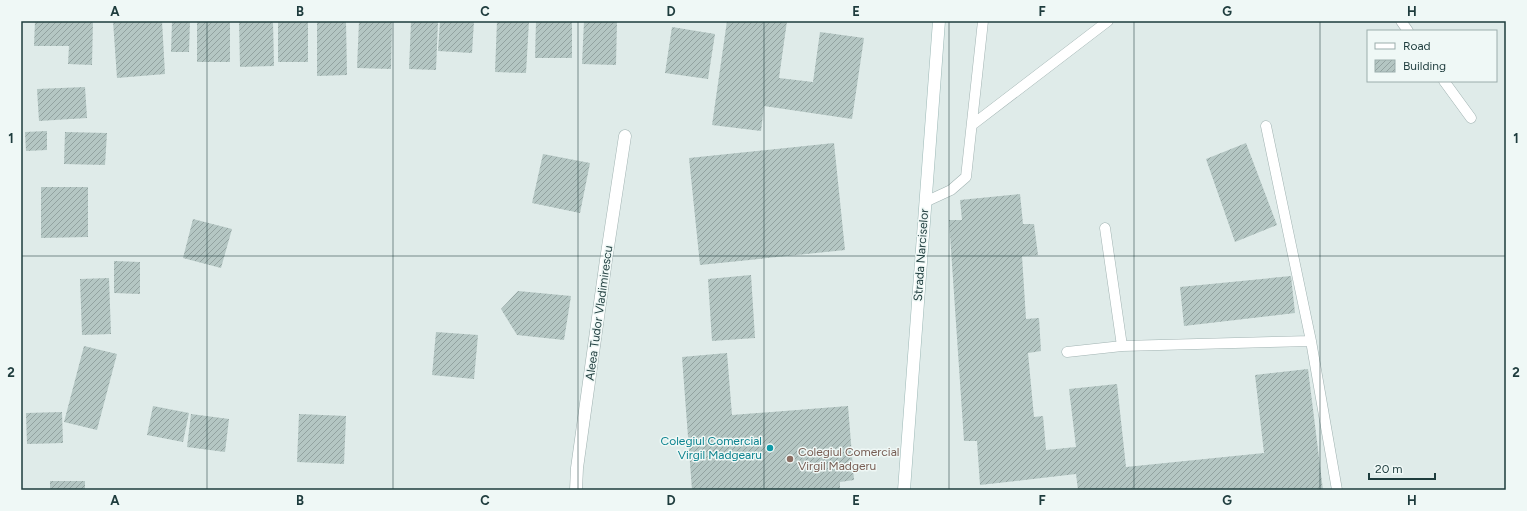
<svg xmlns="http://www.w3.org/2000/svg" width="1527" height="511" font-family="Figtree,sans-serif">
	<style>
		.building { fill: url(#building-hatch) }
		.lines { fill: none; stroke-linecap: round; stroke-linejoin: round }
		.lane-casing { stroke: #a1b3b2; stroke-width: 11 }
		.street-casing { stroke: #a1b3b2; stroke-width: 13 }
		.secondary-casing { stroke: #9cb8b6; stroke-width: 13 }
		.lane { stroke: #fff; stroke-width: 10 }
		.street { stroke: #fff; stroke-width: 12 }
		.secondary { stroke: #fff; stroke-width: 12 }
		.grid { fill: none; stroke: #1e3c3d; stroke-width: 1; stroke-opacity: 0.55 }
		.culture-dot { fill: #0f9aa8; stroke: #eff8f6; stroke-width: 1.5 }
		.education-dot { fill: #8d6e63; stroke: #eff8f6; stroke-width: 1.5 }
		.labels { text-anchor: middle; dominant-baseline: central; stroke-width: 3; stroke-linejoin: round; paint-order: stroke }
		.street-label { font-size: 12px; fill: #1e3c3d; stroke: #eff8f6 }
		.culture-label { font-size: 12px; fill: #0d838f; stroke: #eff8f6; text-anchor: end }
		.education-label { font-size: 12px; fill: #785e54; stroke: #eff8f6; text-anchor: start }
		.neatline { fill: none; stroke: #1e3c3d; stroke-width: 1.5 }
		.grid-label { font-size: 13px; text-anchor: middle; font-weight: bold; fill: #1e3c3d }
	</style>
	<defs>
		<pattern id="building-hatch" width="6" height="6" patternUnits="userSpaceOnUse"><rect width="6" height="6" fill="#b4c6c3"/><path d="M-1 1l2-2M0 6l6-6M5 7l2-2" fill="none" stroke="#92a2a0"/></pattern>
	</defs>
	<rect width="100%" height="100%" fill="#dfebe9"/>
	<path class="building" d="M35,21h58l-1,44 -24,-1 1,-18h-35z
		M113,21h49l3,53 -48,4z
		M172,21h18l-1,31h-18z
		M197,21h33v41h-33z
		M239,21h34l1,45 -34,1z
		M278,21h30v41h-30z
		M317,21h29l1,54 -30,1z
		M359,21h33l-1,48 -34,-1z
		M411,21h27l-2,49 -27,-1z
		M440,21h34l-2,32 -34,-2z
		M497,21h32l-3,52 -31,-1z
		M536,21h36v37h-37z
		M584,21h33l-1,44 -34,-1z
		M727,21h60l-8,57 34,4 7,-50 44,6 -12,81 -88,-13 -3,25 -49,-6z
		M672,27l43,7 -7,45 -43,-6z
		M85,87l2,31 -48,3 -2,-32z
		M47,131v19l-21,1 -1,-19z
		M65,132l42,1 -2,32 -41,-1z
		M834,143l11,107 -145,15 -11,-107z
		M1246,143l31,82 -42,17 -29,-83z
		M543,154l47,9 -10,50 -48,-10z
		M41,187h47v50l-47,1z
		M1020,194l3,30h11l4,31 -16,1 4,63 13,-1 2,33 -13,2 6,64 9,-1 3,34 30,-3 -7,-58 48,-5 9,83 138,-14 -9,-78 53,-6 15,121h-245l-2,-16 -96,11 -3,-44h-13l-15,-221h13l-2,-20z
		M193,219l39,10 -11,39 -38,-10z
		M114,261l26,1v32l-26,-1z
		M751,275l4,63 -43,3 -4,-62z
		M1291,276l4,37 -111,13 -4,-39z
		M109,278l2,56 -29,1 -2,-56z
		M518,291l53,5 -7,44 -47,-5 -16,-26z
		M436,332l42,3 -4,44 -42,-4z
		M84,346l33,8 -20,76 -33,-8z
		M727,353l5,62 116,-9 6,74 -14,2v8h-148l-10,-133z
		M153,406l36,7 -6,29 -36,-7z
		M62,412l1,31 -36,1 -1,-31z
		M191,414l38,5 -4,33 -38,-5z
		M299,414l47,2 -2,48 -47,-2z
		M50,481h35v9h-35z"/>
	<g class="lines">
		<defs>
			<path id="lane" d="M1401,21l7,10
				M1444,81l27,37
				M972,125l136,-104
				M1266,126l45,215 26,149
				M925,202l26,-12 15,-13 17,-156
				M1105,228l17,118
				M1067,352l55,-6 189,-5"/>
			<path id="street" d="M576,490l1,-22 29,-208 19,-124"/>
			<path id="secondary" d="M904,490l35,-469"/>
		</defs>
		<use href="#lane" class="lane-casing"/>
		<use href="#street" class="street-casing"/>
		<use href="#secondary" class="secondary-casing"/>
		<use href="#lane" class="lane"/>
		<use href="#street" class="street"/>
		<use href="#secondary" class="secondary"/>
	</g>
	<path class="grid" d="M207,21v469M393,21v469M578,21v469M764,21v469M949,21v469M1134,21v469M1320,21v469M21,256h1485"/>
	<circle class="culture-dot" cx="770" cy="448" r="4"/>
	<circle class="education-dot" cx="790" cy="459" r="4"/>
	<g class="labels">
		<g class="street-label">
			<text transform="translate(921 255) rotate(-86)">Strada Narciselor</text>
			<text transform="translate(599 313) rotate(-82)">Aleea Tudor Vladimirescu</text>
		</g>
		<g class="culture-label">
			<text x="762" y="441">Colegiul Comercial<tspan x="762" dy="14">Virgil Madgearu</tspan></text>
		</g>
		<g class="education-label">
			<text x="798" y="452">Colegiul Comercial<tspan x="798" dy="14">Virgil Madgeru</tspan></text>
		</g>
	</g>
	<rect width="1527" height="511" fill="none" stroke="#eff8f6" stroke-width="44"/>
	<rect x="1367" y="30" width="130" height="52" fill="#eff8f6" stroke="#9badac"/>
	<rect x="1375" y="43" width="20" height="6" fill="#ffffff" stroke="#9badac"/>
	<text x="1403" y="50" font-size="12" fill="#1e3c3d">Road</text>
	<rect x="1375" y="60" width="20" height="12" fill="url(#building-hatch)" stroke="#9badac"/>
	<text x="1403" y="70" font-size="12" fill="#1e3c3d">Building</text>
	<path d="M1369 473v6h66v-6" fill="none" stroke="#1e3c3d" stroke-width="2"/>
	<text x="1375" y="473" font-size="12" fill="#1e3c3d" stroke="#eff8f6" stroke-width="3" paint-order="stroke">20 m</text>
	<rect x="22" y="22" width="1483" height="467" class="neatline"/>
	<g class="grid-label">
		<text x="115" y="16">A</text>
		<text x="300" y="16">B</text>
		<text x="485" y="16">C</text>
		<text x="671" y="16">D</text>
		<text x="856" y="16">E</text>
		<text x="1042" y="16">F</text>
		<text x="1227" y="16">G</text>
		<text x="1412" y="16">H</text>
		<text x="11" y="143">1</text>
		<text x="1516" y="143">1</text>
		<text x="11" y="377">2</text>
		<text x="1516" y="377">2</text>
		<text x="115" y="505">A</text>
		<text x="300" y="505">B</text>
		<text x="485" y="505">C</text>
		<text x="671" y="505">D</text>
		<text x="856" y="505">E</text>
		<text x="1042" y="505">F</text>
		<text x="1227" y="505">G</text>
		<text x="1412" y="505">H</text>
	</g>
</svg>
